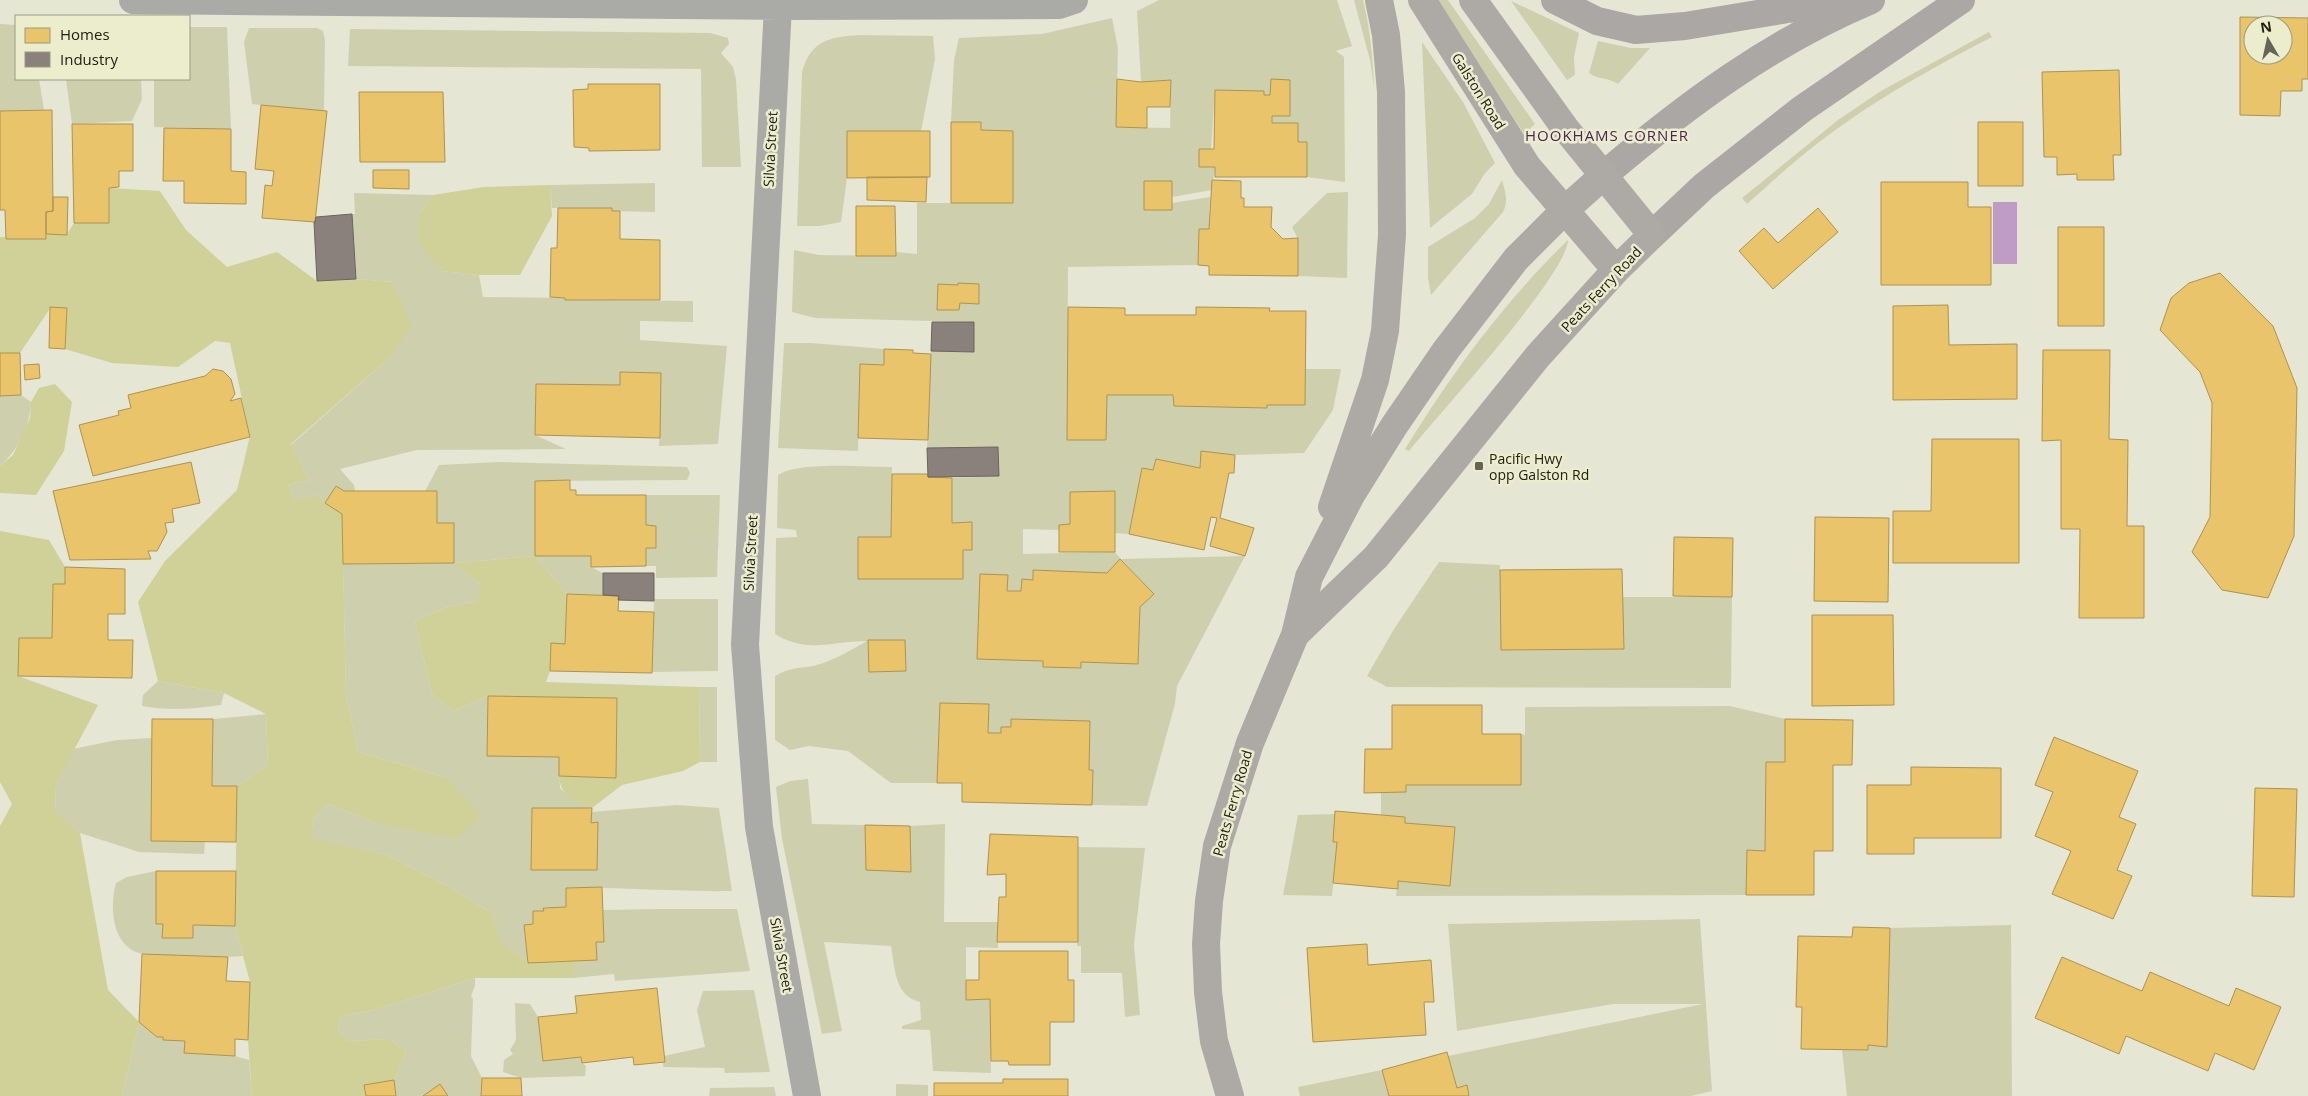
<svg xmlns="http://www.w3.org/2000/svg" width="2308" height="1096" font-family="'Open Sans',sans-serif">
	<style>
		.green { fill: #ced0ad; fill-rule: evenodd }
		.forest { fill: #cfd199 }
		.water { fill: #be9cc6 }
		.homes { fill: #e9c46a; stroke: #ad9350; fill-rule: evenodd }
		.industry { fill: #8a817c; stroke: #6a645d }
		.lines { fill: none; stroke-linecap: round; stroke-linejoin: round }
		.minor { stroke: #aaaaa6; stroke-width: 28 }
		.secondary { stroke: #aaa7a4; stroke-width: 28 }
		.primary { stroke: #adaaa5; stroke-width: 28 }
		.poi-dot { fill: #656557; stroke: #ebedcd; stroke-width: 2 }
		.labels { text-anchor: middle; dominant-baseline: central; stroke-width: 5; stroke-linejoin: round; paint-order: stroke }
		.street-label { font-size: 14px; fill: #202014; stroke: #ebedcd }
		.poi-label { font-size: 14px; fill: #202014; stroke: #ebedcd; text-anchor: start }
		.neighbourhood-label { font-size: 15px; letter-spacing: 1px; fill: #4c245a; stroke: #ebedcd }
	</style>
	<rect width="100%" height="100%" fill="#e5e6d4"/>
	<path class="green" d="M1159,0h178l15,46 -16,5 8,6 1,125 -38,-5v-35h-9v-19h-26v-7h18v-36h-19l-1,15h-6v-4l-49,-1 -4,59 -12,1v17h16l-3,23 -40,7v-16l-28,29h28v-7l38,-6 -1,32h-10l-1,36 -130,2 -1,173h39l1,-45h66l1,11 92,2 1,-3h37l1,-36h36l-8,41 -29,43 -69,2 -33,-4 -2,17 -44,-9 -3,11 -11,-2 -13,66 -14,-1v-42l-45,1v32l-11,1v5l-36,-1v25l92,-2 6,7 124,-3 -68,130 -2,18 -28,102 -55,-1 1,-34 -4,-1 1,-49 -79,-2v8h-10v6h-13l1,-29 -49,-1 -3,80h-46l-43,-32 -39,-5 -19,4 -15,-10v-64c16,-9 21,-7 38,-10 20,-5 36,-15 54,-25 -34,0 -60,13 -92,-7l1,-96 21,-1 -1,-7 -19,-2 1,-53c21,-14 87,-8 114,-8l-1,70h-33v42h105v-29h9l-1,-27h-19v-45l47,-2 -1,-29 -71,1 4,-97 42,-29 -158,-4 -23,-6 2,-62 25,5 76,1 1,-4 21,2v-51h96v-72l-32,-1v-8h-30l3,-62 5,-22 83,-4 70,-16 6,30 -2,79 54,1 1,-48 -30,2 -4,-71zM1121,559l33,35 -14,13 -2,57 -57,-2v6l-38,-1v-6l-63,-87 27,17h14l1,-12 11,1v-10l74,3zM868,640h36l1,31 -36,1z
		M1354,0h9c7,29 10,57 11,87l-4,-27z
		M1437,0h11l87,124 -11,10z
		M1511,1l68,32 -5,24 1,18 -8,5z
		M0,24l16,1v54h23l5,31 -44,1z
		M189,27h38l4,102 -77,-2v-48h35z
		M249,28h68l6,3 2,9 -1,71 -72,-7 -8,-62z
		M350,29l360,4 18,5 1,6 -8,9 12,14 3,12 5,88h-39l-1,-98 -353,-3z
		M1989,32l3,5c-68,35 -135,73 -194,122 -17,14 -34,30 -51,45l-5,-6 96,-78 43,-29z
		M859,35l74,1 2,23 -14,72h-74v47l-6,44 -21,4h-23l5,-154c9,-32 28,-35 57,-37z
		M1598,41l33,7h19l-32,36c-10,-7 -20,-4 -29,-11z
		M1422,42l41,60 32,61 -10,10 -13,21 -42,34z
		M66,79h75l1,20 -10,22 -60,3z
		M1502,180c3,11 7,21 1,32l-72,83 -3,-17v-31l47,-29 14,-14z
		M655,183v29l-43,-1v-3h-60l-2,-23z
		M1348,192l-1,86 -49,-2v-37l-6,-12 35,-34z
		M354,193l79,2 -14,19 23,57 37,4 4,22 82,1 1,2 127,1v21l-53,-1v19l87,6 -9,98 -59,2 2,-73 -41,-1v13l-84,-1 -1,51 31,14 -149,1 -77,19 14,16 1,6h-11l-8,-5 -11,17 -7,-8 -24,6 -6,-16 21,-5 -18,-35 99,-88 2,-75 -36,-3 -4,-65h3z
		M1568,240c-1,35 -131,176 -159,211l-4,-2c47,-76 98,-146 163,-209z
		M784,343h27l73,6v16l-24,-1 -2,87 -80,-3z
		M21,395l10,7c-1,25 -13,48 -31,64v-70z
		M499,462l188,5 3,6 -3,7 -152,1v75h56v11l12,6v22l-36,-1 -32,-38 -80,7 27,23 -5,15 -33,7 -29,13 17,73 21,17 35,-15 -1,60 72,1 1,31 8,8 24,12 -60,1 -1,61 66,-48 -6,1v-11l86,-7 42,3 13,83c-55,1 -111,-4 -166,-3v19h-23l1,4h-11v13l-9,1 4,38 -29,-22 -6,-27 -47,-29 -59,-30 -73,-15 -2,-20 17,-16 47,19 71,-45 -89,-26 -12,-57 -3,-131 111,-1v-40h-17v-32h-12l14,-26z
		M646,495h74l-3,82 -61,1v-12h-10v-18h10v-22l-10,-1z
		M1439,562l61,3 1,85 122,-1v-52h109l-1,91 -344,-1 -20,-11 27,-47z
		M654,599h64v72l-66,1z
		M158,681l66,12 -3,12c-26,4 -53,6 -79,1l1,-11z
		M699,687h18v75h-17z
		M1730,706l55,13v43h-19l-1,89h-18l-1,44 -350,1 2,-15 52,4 5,-58 -50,-4v-6l-24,-2v-22l25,-1v-7h115v-51l4,1v-28z
		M266,714l2,51 -31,21h-25l1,-67z
		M152,738l-1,103h54l-1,13 -65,-2 -59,-19 -25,-21 1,-28 17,-35 44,-9z
		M808,779l4,45 53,1 1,45 44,1v-45l35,-2 -1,98h54v26l-32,-1v53l24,-1 1,74 -58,-2 -3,-41 -28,-1v-3l19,-6 -1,-18c-26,-6 -25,-35 -29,-56l-67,-4 18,89 -20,3 -40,-195 -6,-52 14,-6z
		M1335,814l-2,27 4,1 -5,54 -49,-1 15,-80z
		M1078,847l67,1 -11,97 6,70 -15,2 -3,-44h-41v-27h-4z
		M156,871v52l7,1v14l30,-13 42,1 8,30c-19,2 -38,0 -58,0 -13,-1 -29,0 -42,-2 -31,-6 -34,-46 -27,-71l11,-6z
		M658,909h79l13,62 -135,10 -1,-7 -40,4v-17l23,-1 -1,-18h8l-1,-32z
		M1700,919l12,172 -21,5h-222l-3,-11 -9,3 -9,-32 255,-52h-90l-156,27 -9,-107z
		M2011,925l1,171h-165l-5,-47 26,1v-5l19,1 3,-118z
		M475,978v8l-4,10 2,3 -2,57 11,22 -1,18h-33l-8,-12 -17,12h-27l-2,-16 12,-29 -17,-12 -41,2 -11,-13 5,-12 35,-7z
		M754,990l16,82 -45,1 -1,-5 -61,-1 1,-11 41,-9 -8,-37 6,-19z
		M515,1003l15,1 8,13 5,44 38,-4 1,6 4,3 -1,10 -64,2 -18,-6 1,-12 9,-6 -3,-4 6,-10z
		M139,1022l18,15h6v3l22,1 -1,12 51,3 14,4 3,36h-130z
		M1382,1070l7,26h-89l-2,-9z
		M896,1084l32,1v11h-32z
		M774,1087l2,9h-67l1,-8z"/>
	<path class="forest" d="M550,185l2,31 -32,59h-41l-37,-4 -23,-27v-30l14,-19 51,-8z
		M109,188l51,3 26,39 41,37 50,-15 40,29 39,-2 36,3 20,44 -22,31 -99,87 18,36 -21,5 6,15 24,-5 7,8 17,11 4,181 12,57 89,26 35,38 -24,23 -82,-16 -47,-19 -17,16 2,19 73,16 59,30 47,29 7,27 28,22 46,-2v17h-99l-98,31 -35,7 -5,12 11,13 41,-2 17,12 -12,29 -30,5 2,11h-114l-4,-56 2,-58 -15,-56 2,-140 31,-21 -2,-51 -42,-21 -66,-12 -20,-79 27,-41 72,-71 13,-54 -20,-93 -15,-2 -37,26 -66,-4 -47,-14 2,-40 -16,-2 -31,46h-20v-116l45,2 1,-5h21l7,-11h35z
		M55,384l17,18 -8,49 -28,44 -36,-2v-27l13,-11 17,-37 1,-16 8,-14z
		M0,531l49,9 16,27v17h-12l-1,54 -34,38 80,29 -42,79 -1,27 25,22 28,157 31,32 -17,74h-122v-270l12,-22 -12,-22z
		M535,556l32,38 -2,50h-14l-1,27 -4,11 153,5 1,75 -17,9 -61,14 -30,23c-18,-8 -31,-10 -33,-32l57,2 1,-80 -129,-2 -35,15 -21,-17 -17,-73 29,-13 33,-7 4,-16 -27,-22z"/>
	<path class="water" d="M1993,202h24v62h-24z"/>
	<path class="homes" d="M2240,17l68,1v61h-6v12h-21l-1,25 -40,-1zM2253,25h30v30h-30z
		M2119,70l2,85h-8l1,25h-37v-6l-20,1v-18h-13l-2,-85z
		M1117,79l24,3 30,-2 -1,27h-23v21l-31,-1z
		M1271,79l19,1v36h-18v7h26v19h9v35h-92v-10h-16v-18h15l1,-59 49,1v4h6z
		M588,84h72v66l-71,1v-3l-15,-1 -1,-57 15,-1z
		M359,92h84l2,70h-85z
		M261,105l66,6 -12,111 -53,-4 3,-33 7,1 2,-15 -19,-2z
		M52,110l1,101 -7,1v27h-40l-1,-29h-5v-99z
		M951,122h30v8l32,1v72h-62z
		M1978,122h45v64h-45z
		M72,124h61v47h-14v16l-10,1v35h-35z
		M164,128l67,1v42l15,1v32l-62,-1v-22h-21z
		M847,131h83v46l-83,1z
		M373,170h36v19l-36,-1z
		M867,177h60l-1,25 -59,-2z
		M1212,180l29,1v17h3v9h28l-1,20 12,12 15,-1v38l-89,-1v-9l-11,-1 1,-36h10z
		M1144,181h28v29h-28z
		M1881,182h87v25h23v78h-110z
		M53,197h15l-1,38 -21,-1v-22l7,-1z
		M856,206h39l1,50h-40z
		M558,208h54v3h8v28l40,1v60h-95v-2l-15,-1 1,-49h6z
		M1818,208l20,24 -65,57 -34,-38 25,-23 14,15z
		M2058,227h46v99h-46z
		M2220,273l53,53 24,62 -3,148 -26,62 -46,-8 -30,-38 18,-35 2,-114 -12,-31 -40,-42 11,-32 18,-15z
		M958,283l21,1v20l-19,-1 -1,7h-22l1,-26 20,1z
		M1948,305l1,40 68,-1v55l-124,1v-94z
		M50,307l17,1 -2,41 -16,-1z
		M1068,307l57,1v7h71v-8l74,1 -1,3h37l-1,94h-38v3l-93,-2 -1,-11h-66l-1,45h-39z
		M884,349l29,1v3l18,1 -3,86 -70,-2 2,-74 24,1z
		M2043,350h67l-1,89 19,1 -1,86h17v92h-65l1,-89h-19v-89l-19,1z
		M0,353h20l1,42 -21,1z
		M39,364l1,14 -15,2 -1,-15z
		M213,369l10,2 8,8 4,15 -5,7 11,-3 9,39 -157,39 -14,-51 40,-10 -1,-4 13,-3 -3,-13 77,-19z
		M620,372l41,1 -1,65 -125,-3 1,-51 84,1z
		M1932,439h87v124h-126v-52h38z
		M1201,451l34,4 -1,18h-5l-9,45 34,10 -9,28 -35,-10 7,-28 -6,-1 -7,33 -75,-16 13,-66 11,2 3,-11 44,9z
		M191,462l9,41 -28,6 2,13 -9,1 2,9 -10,19h-9l3,8 -81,1 -17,-69z
		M892,474h36v3l24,1v45l20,-1v28h-9v29h-105v-42h33z
		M570,480v10h6v5h70v30l10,1v22h-10v18l-55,1v-11h-56v-75z
		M336,486l8,5h93v32h17v40l-111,1 -1,-50 -17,-11z
		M1115,491v61h-56v-27l11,-1v-32z
		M1815,517l74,1 -1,84 -74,-1z
		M1674,537l59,1 -1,59 -59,-1z
		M1120,559l34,35 -14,13 -2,57 -57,-2v6l-38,-1v-6l-66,-2 3,-85 28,1 -1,16h14l1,-12 11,1v-10l74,3z
		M65,567l60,2v45h-17v26h25l-1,38 -114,-2 1,-38h33l1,-54h12z
		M1622,569l2,80 -123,1 -1,-80z
		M567,594l52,2 -1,15 36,1 -2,61 -102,-2 1,-28 14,1z
		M1812,615h81l1,90 -82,1z
		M868,640h37l1,31 -37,1z
		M488,696l129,2 -1,80 -57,-2v-19l-72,-1z
		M940,703l49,1 -1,29h13v-6h10v-8l79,2 -1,49h4l-1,35 -130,-3v-19h-25z
		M1392,705h90v29h39v51h-115v7l-42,1 1,-44h27z
		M152,719h61l-1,67h25l-1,56 -85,-1z
		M1785,719l68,1 -1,45h-19v86h-19v44h-68l1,-45 18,1 1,-89h19z
		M2054,737l84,34 -19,46 17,7 -19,46 15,6 -19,43 -61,-25 19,-43 -36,-15 18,-44 -18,-7z
		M1911,767l90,1v70h-87v16h-47v-69h44z
		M2255,788l42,1 -3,108 -42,-1z
		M532,808h60l-1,15 7,-1 -1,48h-66z
		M1335,811l70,6v6l50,4 -5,59 -52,-5v8l-65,-6 4,-41h-4z
		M865,825l45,1 1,46 -45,-2z
		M990,834l88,3v105h-81l2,-45h7v-23l-19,1z
		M156,871h80l-1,55 -42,-1v13h-31l1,-14h-7z
		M602,887l2,55h-8l1,18 -69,3 -4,-38 9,-1v-13h11l-1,-3 23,-1v-19z
		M1853,927l37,1 -3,119 -19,-2v5l-67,-1 1,-42h-6l2,-71 54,1z
		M1367,944l1,21 63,-5 3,42h-10l2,33 -113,7 -6,-94z
		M979,951h89v29h6v42h-24v43h-41l-1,-4h-17l-1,-62 -24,1v-20h13z
		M142,954l86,3 -2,24 24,1 -2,58 -13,-1v17l-51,-3 1,-12 -22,-1v-3h-6l-18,-15z
		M2062,957l80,34 8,-19 79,34 7,-18 45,19 -27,63 -39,-17 -7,18 -82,-35 -7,18 -84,-36z
		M657,988l8,74 -31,3 -1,-8 -51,6 -1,-6 -38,4 -5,-44 39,-4 -2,-17z
		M1447,1052l10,36 10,-3 2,11h-80l-7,-26z
		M482,1078h39l1,18h-41z
		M1003,1079h65v17h-134v-13h69z
		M394,1080l2,16h-30l-2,-11z
		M440,1084l8,12h-25z"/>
	<path class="industry" d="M352,214l4,65 -39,2 -3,-59h1l1,-5z
		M932,322h42v30l-43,-1z
		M998,447l1,29 -71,1 -1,-29z
		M603,573h51v28l-36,-1 1,-4 -16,-1z"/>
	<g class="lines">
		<path class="minor" d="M133,0l645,6 281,-1 15,-5
			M778,6l-33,639 14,182 48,269"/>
		<path class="secondary" d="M1555,0l42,21 39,9 49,-4 103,-17 39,-9
			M1604,175c81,-69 167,-133 267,-175
			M1652,235l52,-49 98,-77 159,-109"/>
		<path class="primary" d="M1422,0l105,166 89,104
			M1332,507l43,-127 10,-49 7,-96 -1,-143 -5,-57 -7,-35
			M1295,635l81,-78 162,-201 78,-86 36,-35 -87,-107 -92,-128
			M1230,1096l-16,-55 -6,-49 -2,-48 3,-43 8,-55 33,-103 45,-108 14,-58 42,-82 43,-69 52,-76 70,-91 49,-49 39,-35"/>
	</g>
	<rect class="poi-dot" x="1474" y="461" width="10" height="10" rx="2.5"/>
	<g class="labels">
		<g class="street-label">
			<text transform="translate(1479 91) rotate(58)">Galston Road</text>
			<text transform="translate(770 149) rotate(-87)">Silvia Street</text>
			<text transform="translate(1601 289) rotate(-47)">Peats Ferry Road</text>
			<text transform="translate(750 553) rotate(-87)">Silvia Street</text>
			<text transform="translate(1232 803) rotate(-74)">Peats Ferry Road</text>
			<text transform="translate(782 955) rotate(80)">Silvia Street</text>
		</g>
		<g class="poi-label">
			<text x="1489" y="458">Pacific Hwy<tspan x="1489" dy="16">opp Galston Rd</tspan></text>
		</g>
		<g class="neighbourhood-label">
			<text x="1607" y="135">HOOKHAMS CORNER</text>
		</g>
	</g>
	<rect x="15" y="15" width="175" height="65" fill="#ebedcd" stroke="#9a9b83"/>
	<rect x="25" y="28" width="25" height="15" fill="#e9c46a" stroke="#9a9b83"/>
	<text x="60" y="40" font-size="15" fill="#202014">Homes</text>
	<rect x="25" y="52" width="25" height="15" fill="#8a817c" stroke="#9a9b83"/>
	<text x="60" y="65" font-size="15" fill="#202014">Industry</text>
	<g transform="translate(2268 40) rotate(351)"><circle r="24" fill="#ebedcd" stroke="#9a9b83"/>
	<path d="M0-4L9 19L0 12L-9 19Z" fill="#656557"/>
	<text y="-8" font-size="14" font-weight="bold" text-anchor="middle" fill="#202014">N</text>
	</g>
</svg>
